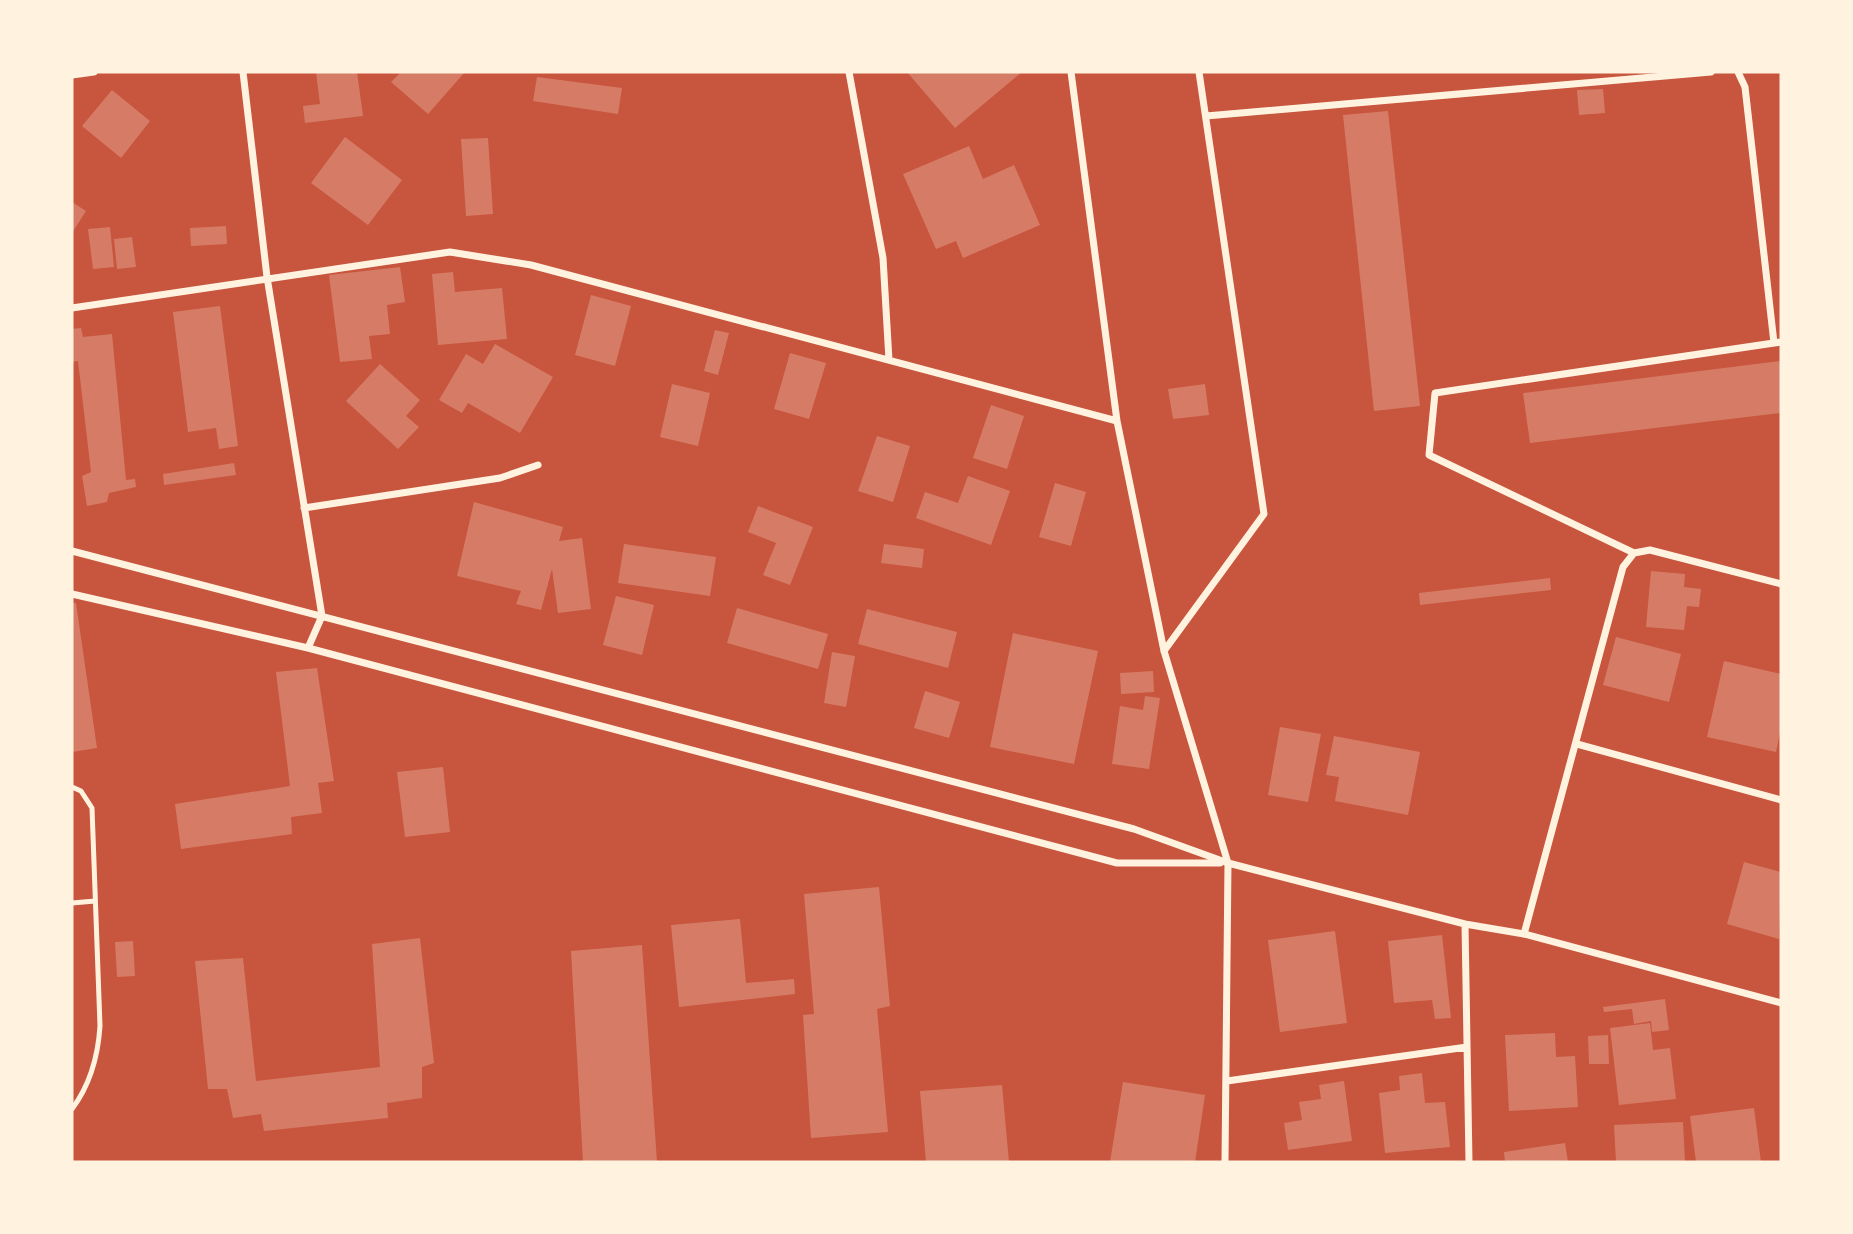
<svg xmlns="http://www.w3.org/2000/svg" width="1853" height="1234" font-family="'PT Sans Narrow',sans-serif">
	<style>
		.building { fill: #d67c66 }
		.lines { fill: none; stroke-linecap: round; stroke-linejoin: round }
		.service { stroke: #fff3e0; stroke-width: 5 }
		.minor { stroke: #fff3e0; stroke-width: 7 }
	</style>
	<rect width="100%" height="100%" fill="#c8553d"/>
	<path class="building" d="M316,72h41l6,44 -58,7 -2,-17 17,-2z
		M401,72h64l-37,42 -37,-32z
		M907,72h115l-67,56z
		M537,77l85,11 -4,26 -85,-13z
		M1603,89l2,24 -26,2 -2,-25z
		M112,90l38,31 -29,37 -39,-32z
		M1388,111l32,295 -46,5 -31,-296z
		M345,137l57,43 -34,45 -57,-42z
		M488,138l5,76 -27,2 -5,-77z
		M969,146l14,33 31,-14 26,60 -77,33 -7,-17 -20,8 -33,-75z
		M72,202l14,9 -14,22z
		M226,226l1,18 -36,2 -1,-18z
		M110,227l4,40 -21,2 -5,-40z
		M132,237l4,30 -19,2 -3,-30z
		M400,267l5,35 -18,3 3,29 -21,2 3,23 -32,3 -11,-87z
		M453,272l2,20 47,-4 5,51 -69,6 -6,-71z
		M591,295l40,11 -16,60 -40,-11z
		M220,306l18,140 -19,3 -3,-21 -28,4 -15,-120z
		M81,328l2,9 29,-3 14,146 9,-1 1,8 -27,6 -2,9 -20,4 -5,-30 9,-4 -13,-111 -6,1v-33z
		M715,330l14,3 -11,42 -14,-4z
		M495,344l58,33 -33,56 -52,-30 -6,10 -23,-13 27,-46 17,10z
		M790,353l36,10 -17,56 -35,-10z
		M1781,361v52l-251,30 -7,-50z
		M380,364l40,36 -14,16 13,11 -21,22 -52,-48z
		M672,384l38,9 -12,53 -38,-9z
		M1205,384l4,31 -36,4 -5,-30z
		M991,405l33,11 -17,53 -34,-11z
		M877,436l33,10 -17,56 -35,-11z
		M234,463l2,12 -72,10 -1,-11z
		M968,476l42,15 -19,54 -75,-27 9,-26 33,11z
		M1055,483l31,9 -15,54 -32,-9z
		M474,502l89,25 -4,14 23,-3 9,71 -33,4 -6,-44 -11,41 -25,-6 5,-13 -64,-15z
		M758,506l55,21 -23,58 -27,-10 13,-32 -28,-11z
		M624,544l92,13 -6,39 -92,-13z
		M884,544l40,5 -2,19 -41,-5z
		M1651,571l34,3 -1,13 17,2 -2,18 -12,-1 -3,24 -38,-3z
		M1550,578l1,12 -131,15 -1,-12z
		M616,596l38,9 -12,50 -39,-10z
		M72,603h4l21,145 -25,4z
		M737,608l91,26 -10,35 -91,-26z
		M867,609l90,23 -9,36 -90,-24z
		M1013,633l85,18 -24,113 -84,-17z
		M1616,637l65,17 -12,48 -66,-17z
		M832,652l23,4 -9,51 -22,-4z
		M1724,661l57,13v54l-5,24 -69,-15z
		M317,668l17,113 -16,2 4,30 -31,4 1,17 -111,15 -6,-45 115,-18 -14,-114z
		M1153,671l1,21 -33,2 -1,-21z
		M925,691l35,11 -11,36 -35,-10z
		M1145,696l15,2 -11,71 -37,-5 8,-58 23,4z
		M1280,727l41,7 -13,68 -40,-7z
		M1334,736l86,16 -12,63 -73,-14 4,-24 -13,-2z
		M443,767l7,65 -45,5 -8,-65z
		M1744,862l37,10 -2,67 -52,-15z
		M879,887l11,119 -13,3 11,123 -77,6 -8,-123 11,-1 -10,-120z
		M740,919l6,64 48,-4 1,15 -116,13 -8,-82z
		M1335,931l12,92 -67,9 -12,-92z
		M1442,935l9,83 -16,1 -3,-19 -38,3 -6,-62z
		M420,938l14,125 -12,4v31l-35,5 1,15 -124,13 -3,-17 -28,4 -6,-29h-19l-13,-128 48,-3 13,123 124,-14 -8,-123z
		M133,941l2,35 -18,1 -2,-35z
		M642,945l15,217h-74l-12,-211z
		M1665,999l4,31 -17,2 -1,-11 -17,3 -2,-15 -28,3 -1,-5z
		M1650,1023l3,27 17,-2 6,51 -57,6 -9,-77z
		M1555,1033l1,24 19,-1 3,51 -69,4 -4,-76z
		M1608,1035l1,29h-20l-1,-28z
		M1422,1073l3,30 20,-1 5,45 -65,6 -6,-60 21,-3 -1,-14z
		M1344,1081l8,60 -64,9 -4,-27 18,-3 -3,-18 22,-3 -2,-14z
		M1123,1082l82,13 -10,67h-85z
		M1002,1085l7,77h-83l-6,-71z
		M1754,1108l7,54h-65l-6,-46z
		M1683,1122l2,40h-69l-2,-37z
		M1565,1143l3,19h-63l-1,-10z"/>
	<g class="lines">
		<path class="service" d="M72,787l9,4 11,17 8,218c-2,31 -10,59 -28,83
			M72,903l23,-2"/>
		<path class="minor" d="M243,72l24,205 55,339 -14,32
			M849,72l34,186 6,102
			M1071,72l46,349 47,230 64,212 -3,299
			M1738,72l7,15 29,256
			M72,75l22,-3
			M1206,116l505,-44
			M72,308l378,-56 81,13 586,156
			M304,508l196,-30 38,-13
			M72,551l1062,278 94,34 237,61 59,10 257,69
			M1634,553l-205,-98 6,-62 346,-51
			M72,594l236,54 809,215h103
			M1164,651l100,-137 -65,-442
			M1577,744l204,56
			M1465,924l4,238
			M1524,934l99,-367 11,-14 16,-3 131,34
			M1227,1081l240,-34"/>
	</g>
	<rect width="1853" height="1234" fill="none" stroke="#fff3e0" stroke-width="147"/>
</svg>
